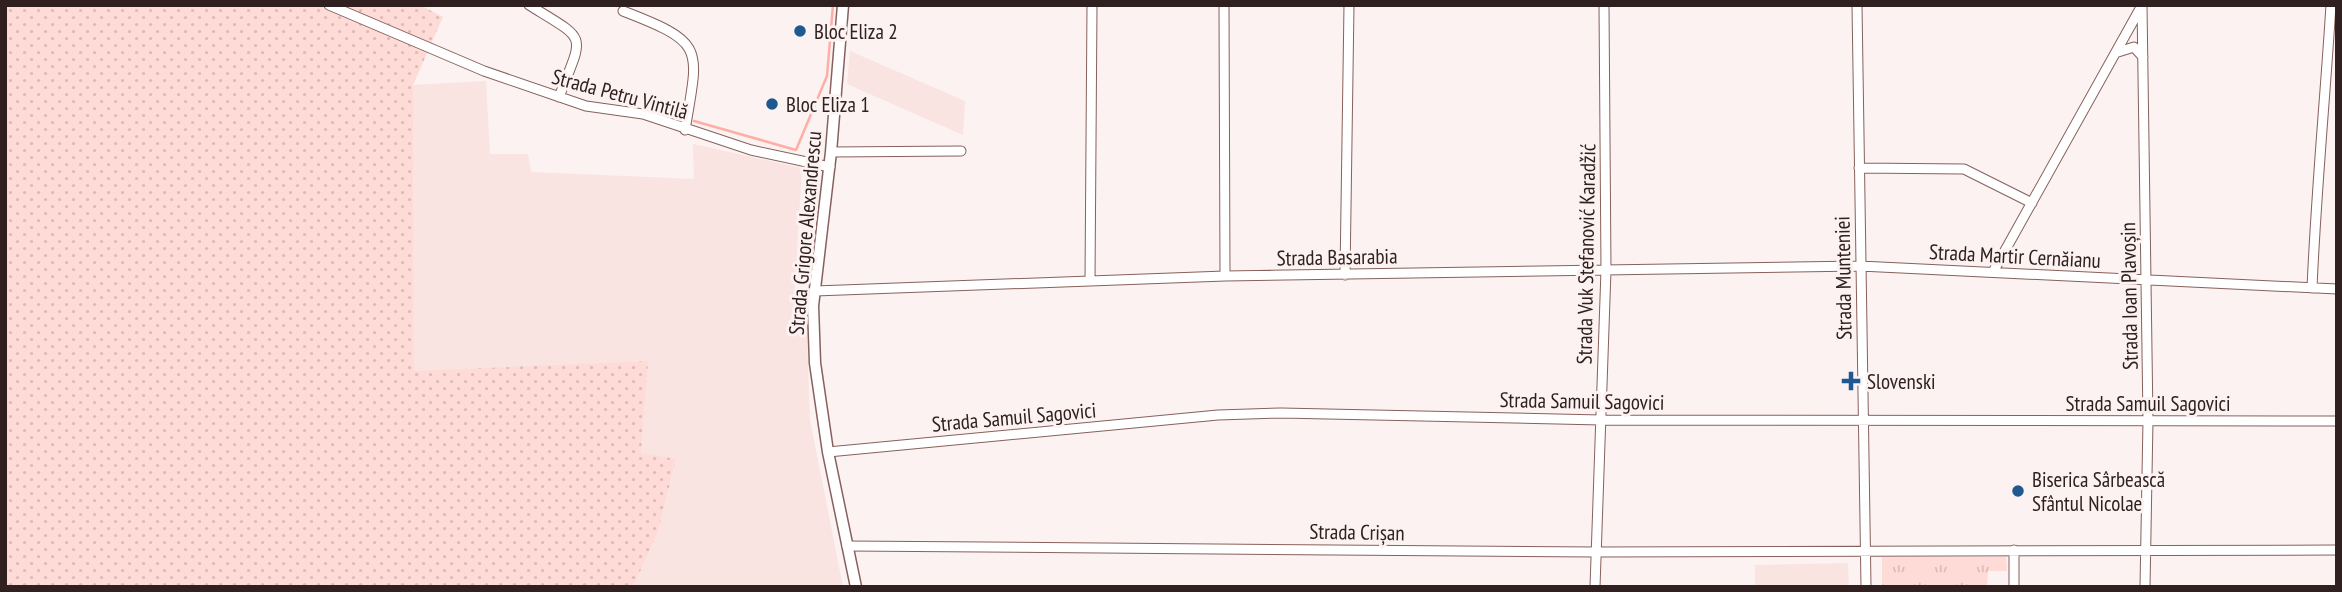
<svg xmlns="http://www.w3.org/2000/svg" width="2342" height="592" font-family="'PT Sans Narrow',sans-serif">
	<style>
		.built { fill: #f9e4e1 }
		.grass { fill: url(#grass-dots) }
		.park { fill: url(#park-tufts) }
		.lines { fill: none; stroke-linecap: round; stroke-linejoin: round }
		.stream { stroke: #ffaea5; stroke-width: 2.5 }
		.minor-casing { stroke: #86615d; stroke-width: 11 }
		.tertiary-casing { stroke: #86615d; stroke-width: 13 }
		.minor { stroke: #fff; stroke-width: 9 }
		.tertiary { stroke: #fff; stroke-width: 10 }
		.poi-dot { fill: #1f5990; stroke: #fbf2f1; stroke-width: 2.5 }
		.labels { text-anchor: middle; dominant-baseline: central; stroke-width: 6; stroke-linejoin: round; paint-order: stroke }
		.poi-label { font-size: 21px; fill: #30201f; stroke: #fbf2f1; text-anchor: start }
		.street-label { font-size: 21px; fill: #30201f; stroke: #fbf2f1 }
	</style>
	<defs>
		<pattern id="grass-dots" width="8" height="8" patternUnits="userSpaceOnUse" patternTransform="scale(1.75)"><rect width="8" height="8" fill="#fedbd7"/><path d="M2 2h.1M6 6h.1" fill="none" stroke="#dabcb8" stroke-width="1.8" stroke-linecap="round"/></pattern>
		<pattern id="park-tufts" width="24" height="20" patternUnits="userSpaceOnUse" patternTransform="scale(1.75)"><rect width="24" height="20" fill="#fedbd7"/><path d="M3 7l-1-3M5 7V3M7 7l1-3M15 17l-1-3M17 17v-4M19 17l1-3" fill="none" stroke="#dabcb8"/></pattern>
	</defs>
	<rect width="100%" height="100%" fill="#fbf2f1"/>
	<path class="built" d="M850,51l115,50 -2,34 -116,-51z
		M486,81l4,73h38l3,18 163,7 -1,-35 109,24 -8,136 12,-1 4,117 33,167h-210l25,-55 18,-72 -35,-7 7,-92 -234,11 -1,-287z
		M1848,563l1,24h-94v-22z"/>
	<path class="grass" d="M5,5h415l23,12 -30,68 1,286 234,-10 -7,92 35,6 -18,73 -25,55h-628z"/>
	<path class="park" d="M1882,557h124l1,14h-19l-1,16h-105z"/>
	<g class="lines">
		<path class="stream" d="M694,121l102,29 31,-74 6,-71"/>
		<defs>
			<path id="minor" d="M329,5l155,66 102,35 57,8 108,36 79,17
				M529,5c60,37 55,27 30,92
				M1224,5l1,271
				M1857,5l9,582
				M2142,5l6,415 -3,167
				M623,11c83,32 76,36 62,119
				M2118,52l16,-5 9,10
				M831,152l130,-1
				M1859,168l105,1 68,34
				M1993,272l148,-265
				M1345,275l4,-270
				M1090,281l2,-276
				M2312,288c4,-95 13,-188 19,-283
				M815,291l410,-15 635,-10 477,23
				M828,452l390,-37 63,-2 320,7 736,1
				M847,546l748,6 742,-2
				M2014,550v37
				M1595,587l11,-317 -2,-265"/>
			<path id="tertiary" d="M843,5l-12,147 -18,154 2,57 13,89 28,135"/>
		</defs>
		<use href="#minor" class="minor-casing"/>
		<use href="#tertiary" class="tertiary-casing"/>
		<use href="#minor" class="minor"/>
		<use href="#tertiary" class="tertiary"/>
	</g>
	<g class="poi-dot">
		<circle cx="800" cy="31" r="7"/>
		<circle cx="772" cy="104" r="7"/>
		<path d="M1847.5 370.5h7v7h7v7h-7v7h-7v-7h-7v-7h7z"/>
		<circle cx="2018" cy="491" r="7"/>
	</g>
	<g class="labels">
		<g class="poi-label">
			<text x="814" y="31">Bloc Eliza 2</text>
			<text x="786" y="104">Bloc Eliza 1</text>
			<text x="1867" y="381">Slovenski</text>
			<text x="2032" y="479">Biserica Sârbească<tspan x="2032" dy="24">Sfântul Nicolae</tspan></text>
		</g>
		<g class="street-label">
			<text transform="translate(620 94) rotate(15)">Strada Petru Vintilă</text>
			<text transform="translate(805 233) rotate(-85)">Strada Grigore Alexandrescu</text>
			<text transform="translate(1586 254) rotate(-89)">Strada Vuk Stefanović Karadžić</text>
			<text transform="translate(2015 256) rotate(3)">Strada Martir Cernăianu</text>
			<text transform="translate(1337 257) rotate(-1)">Strada Basarabia</text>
			<text transform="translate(1843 278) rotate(-91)">Strada Munteniei</text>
			<text transform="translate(2129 296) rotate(-91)">Strada Ioan Plavoșin</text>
			<text transform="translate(1582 401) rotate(1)">Strada Samuil Sagovici</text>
			<text x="2148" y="403">Strada Samuil Sagovici</text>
			<text transform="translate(1014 417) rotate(-5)">Strada Samuil Sagovici</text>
			<text transform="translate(1357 532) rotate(1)">Strada Crișan</text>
		</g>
	</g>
	<rect width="2342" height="592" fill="none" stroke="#30201f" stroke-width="14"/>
</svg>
